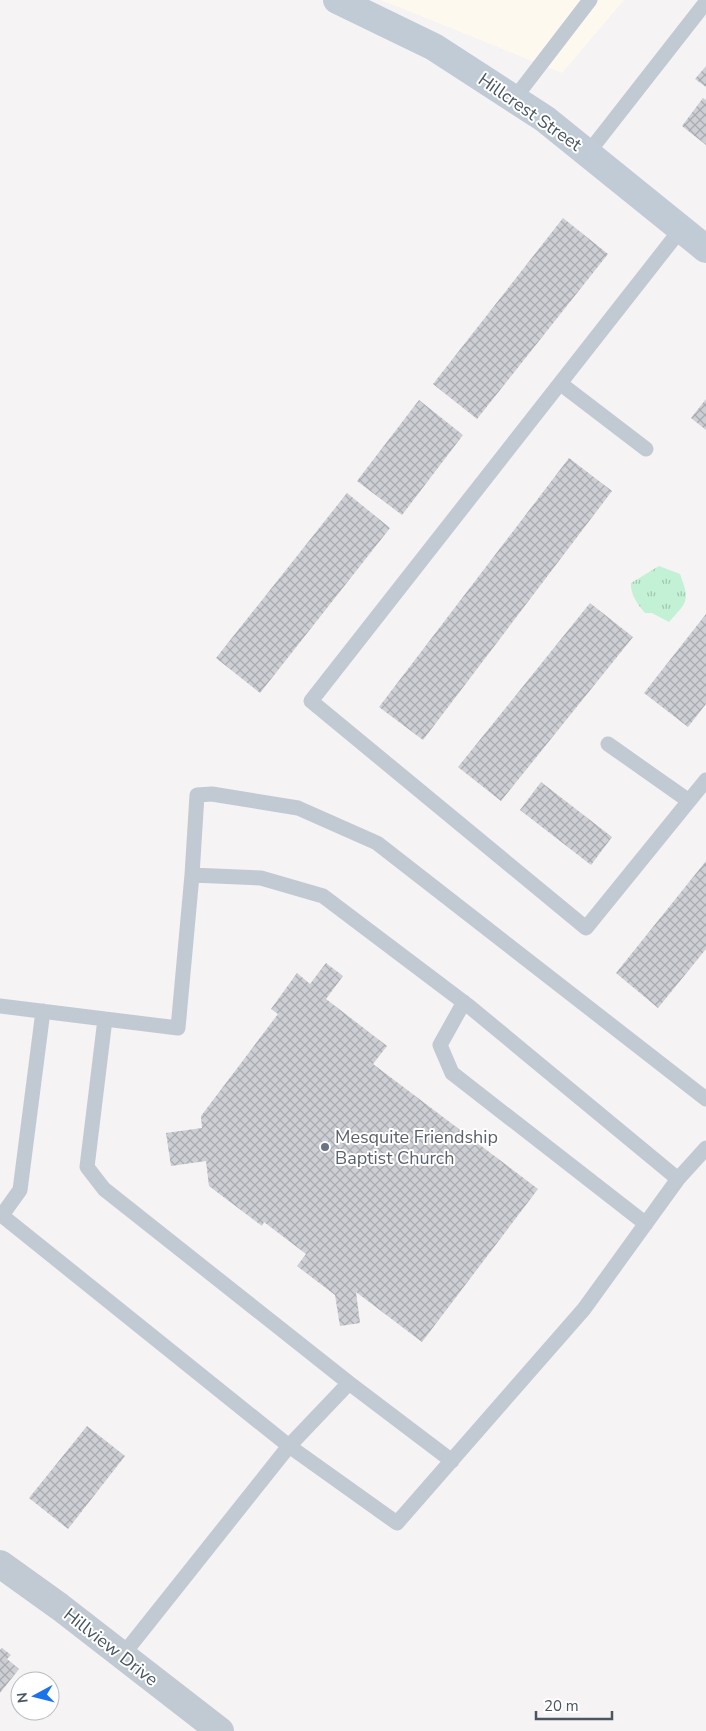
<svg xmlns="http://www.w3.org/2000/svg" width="706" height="1731" font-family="'Nunito Sans',sans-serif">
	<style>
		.commercial { fill: #fdf9ef }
		.grass { fill: url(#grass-tufts) }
		.building { fill: url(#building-cross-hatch) }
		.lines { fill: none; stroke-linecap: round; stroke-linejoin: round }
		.lane { stroke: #c1cad2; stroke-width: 15 }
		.street { stroke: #c1cad2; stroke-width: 28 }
		.secondary { stroke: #c1cbd6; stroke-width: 28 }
		.worship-dot { fill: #6b7280; stroke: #fff; stroke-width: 2 }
		.labels { text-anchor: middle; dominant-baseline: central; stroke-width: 4; stroke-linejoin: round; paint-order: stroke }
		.street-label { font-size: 18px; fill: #4a5661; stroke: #fff }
		.worship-label { font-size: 18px; fill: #5b616d; stroke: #fff; text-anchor: start }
	</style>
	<defs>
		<pattern id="grass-tufts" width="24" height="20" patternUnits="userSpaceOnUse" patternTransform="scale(1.25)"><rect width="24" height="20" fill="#c3f1d5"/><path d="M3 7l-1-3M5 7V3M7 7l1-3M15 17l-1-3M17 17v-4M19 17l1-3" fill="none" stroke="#a0c6b0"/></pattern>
		<pattern id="building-cross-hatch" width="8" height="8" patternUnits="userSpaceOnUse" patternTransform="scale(1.25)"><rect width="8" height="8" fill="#cdcfd5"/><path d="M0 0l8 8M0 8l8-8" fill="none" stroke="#a8abb0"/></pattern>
	</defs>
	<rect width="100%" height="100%" fill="#f5f3f3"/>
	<path class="commercial" d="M381,0h243l-62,73z"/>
	<path class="grass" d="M659,566l21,8c10,27 8,27 -11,48l-17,-9h-7c-7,-8 -15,-19 -14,-30z"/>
	<path class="building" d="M706,66v21l-11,-8z
		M703,98l3,2v45l-24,-19z
		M563,218l45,36 -131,165 -44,-35z
		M706,399v31l-15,-12z
		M419,400l44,35 -61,80 -45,-34z
		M569,458l43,33 -189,249 -44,-33z
		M347,493l43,35 -130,165 -44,-35z
		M590,603l43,34 -132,164 -43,-34z
		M706,614v90l-18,23 -44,-34z
		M541,782l71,55 -21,28 -71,-55z
		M706,861v88l-48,59 -42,-35z
		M326,963l17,13 -17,23 61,47 -14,18 165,125 -116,153 -66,-50 4,31 -20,3 -5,-31 -38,-29 9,-12 -42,-32 -2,4 -53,-40 -3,-25 -35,5 -5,-33 36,-5 -1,-12 77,-102 -7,-5 26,-36 13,11z
		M87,1426l38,30 -57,73 -39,-31z
		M2,1648l9,7 -4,4 12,10 -19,24v-43z"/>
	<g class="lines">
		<path class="lane" d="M514,99l76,-99
			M588,153l118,-151
			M681,229l-370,472 275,227 120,-148
			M561,384l85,65
			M608,744l81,57
			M192,875l5,-80 15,-1 86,14 79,35 329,256
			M464,1002l-24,43 12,28 194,151
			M0,1006l178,22 14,-153 69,3 62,18 147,111 208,172 -94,130 -187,214 -108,-77 60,-63 103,78
			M105,1019l-18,148 17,22 245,194
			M678,1179l28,-31
			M0,1214l289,232 -167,210
			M2,1215l18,-25 23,-179"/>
		<path class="street" d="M0,1564l60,43 160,124"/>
		<path class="secondary" d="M337,0l97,47 111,72 161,130"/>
	</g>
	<circle class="worship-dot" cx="325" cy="1147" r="5"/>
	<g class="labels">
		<g class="street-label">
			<text transform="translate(530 112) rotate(35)">Hillcrest Street</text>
			<text transform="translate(111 1647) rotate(38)">Hillview Drive</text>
		</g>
		<g class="worship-label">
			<text x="335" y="1137">Mesquite Friendship<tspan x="335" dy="21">Baptist Church</tspan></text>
		</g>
	</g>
	<g transform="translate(35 1696) rotate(263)"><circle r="24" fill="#ffffff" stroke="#b7bbc0"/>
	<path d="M0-4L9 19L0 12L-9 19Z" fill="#1a73e8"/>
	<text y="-8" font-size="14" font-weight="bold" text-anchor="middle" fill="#4a5661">N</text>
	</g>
	<path d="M536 1711v8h76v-8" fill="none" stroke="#4a5661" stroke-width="2.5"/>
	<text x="544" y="1711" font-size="15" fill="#4a5661" stroke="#ffffff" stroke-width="4" paint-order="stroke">20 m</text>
</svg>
